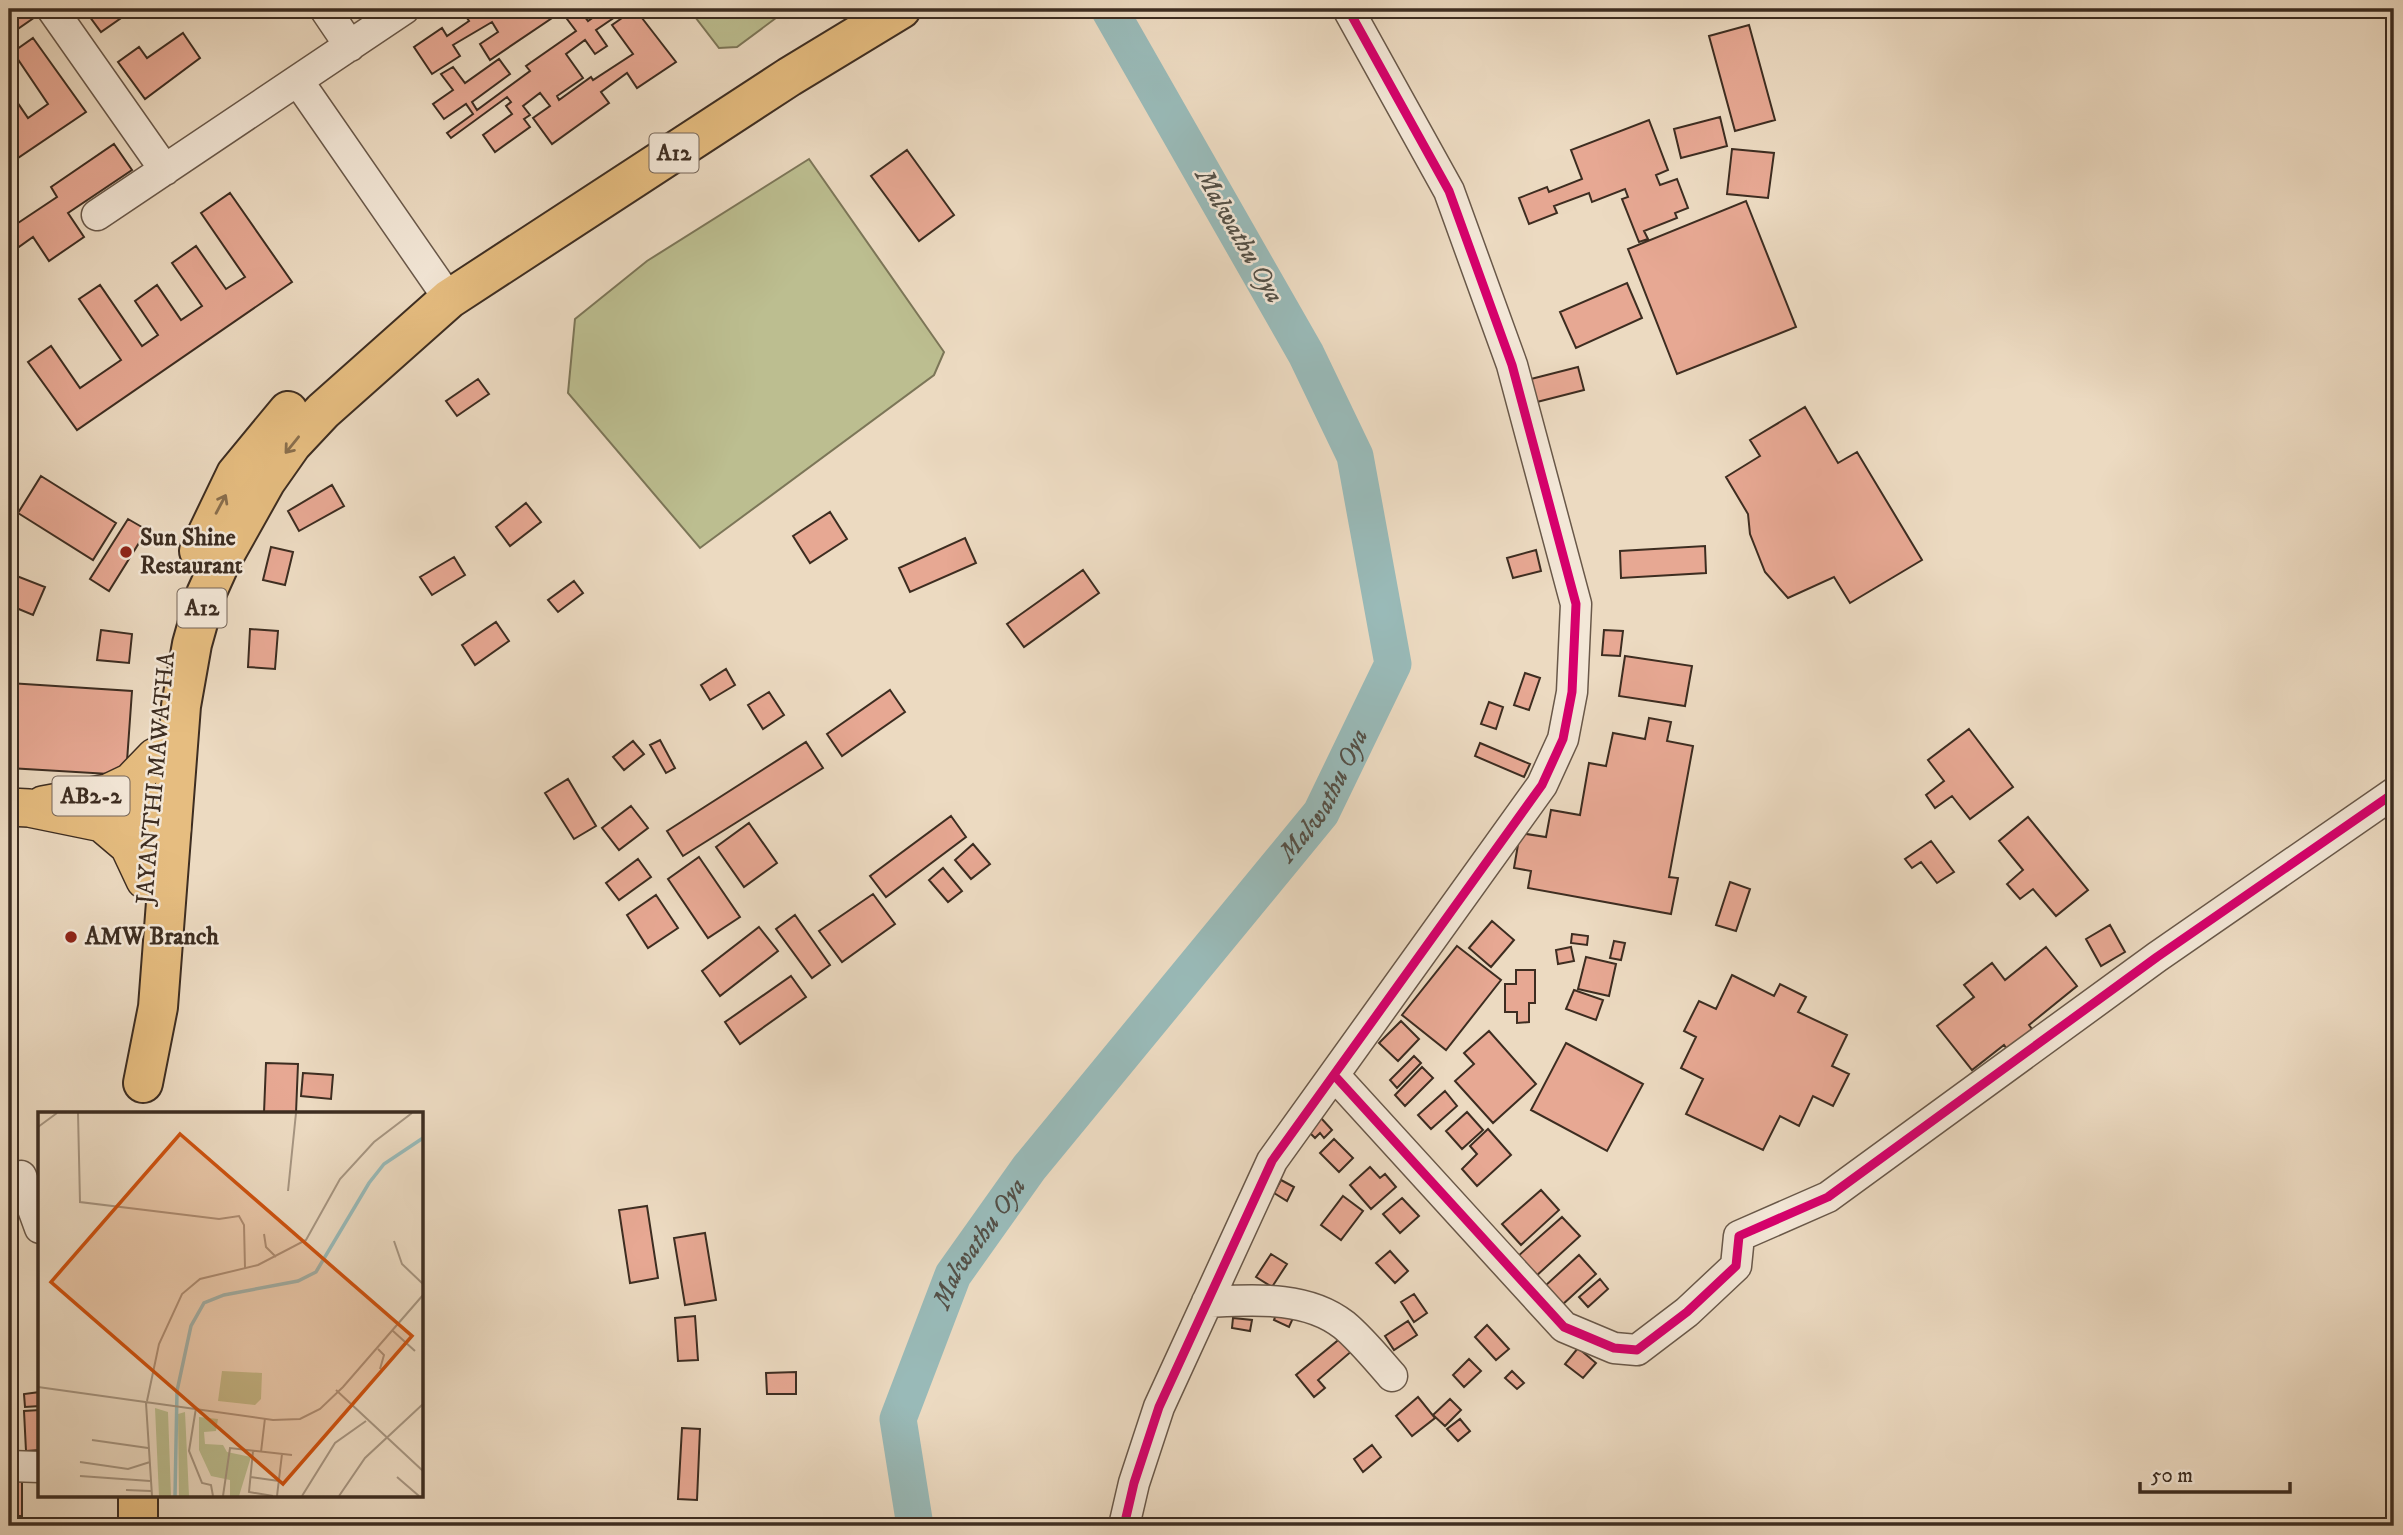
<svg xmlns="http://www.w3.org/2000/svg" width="2403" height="1535" font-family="'IM FELL DW Pica',serif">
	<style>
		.green { fill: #bcbe90; stroke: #7c7658; stroke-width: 2 }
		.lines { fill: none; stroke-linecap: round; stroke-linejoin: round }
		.river { stroke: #99bab8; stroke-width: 37 }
		.building { fill: #e7a893; stroke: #3d2d21; stroke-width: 2 }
		.minor-casing { stroke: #695849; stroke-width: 33 }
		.major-casing { stroke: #3d2d21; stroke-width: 40 }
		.highway-casing { stroke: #3d2d21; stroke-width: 42 }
		.minor { stroke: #f3e7d7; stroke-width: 30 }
		.major { stroke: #e6bd80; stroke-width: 37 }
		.highway { stroke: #e6bd80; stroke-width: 38 }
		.cycleway-casing { stroke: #f3e7d7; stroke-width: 13 }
		.cycleway { stroke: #d6006c; stroke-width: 9 }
		.oneway { stroke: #896e4c }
		.poi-dot { fill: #8f2418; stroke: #f3e7d7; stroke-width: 2.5 }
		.labels { text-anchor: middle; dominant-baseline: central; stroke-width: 5; stroke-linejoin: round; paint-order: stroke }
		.shield { fill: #f3e7d7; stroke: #746558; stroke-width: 2 }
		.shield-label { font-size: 23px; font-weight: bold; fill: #3d2d21 }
		.poi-label { font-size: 24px; font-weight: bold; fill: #3d2d21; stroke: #f3e7d7; text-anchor: start }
		.street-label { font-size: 24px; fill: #3d2d21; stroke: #f3e7d7 }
		.water-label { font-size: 26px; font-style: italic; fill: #545047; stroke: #f3e7d7 }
		.inset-river { fill: none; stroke: #99bab8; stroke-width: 3.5 }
		.inset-road { fill: none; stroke: #a69581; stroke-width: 2 }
		.view { fill: #ce520f; fill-opacity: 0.15; stroke: #ce520f; stroke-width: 3.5 }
		.inset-edge { fill: none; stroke: #3d2d21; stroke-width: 3.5 }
	</style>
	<rect width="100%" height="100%" fill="#ecdac1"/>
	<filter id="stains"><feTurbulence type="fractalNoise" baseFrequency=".00286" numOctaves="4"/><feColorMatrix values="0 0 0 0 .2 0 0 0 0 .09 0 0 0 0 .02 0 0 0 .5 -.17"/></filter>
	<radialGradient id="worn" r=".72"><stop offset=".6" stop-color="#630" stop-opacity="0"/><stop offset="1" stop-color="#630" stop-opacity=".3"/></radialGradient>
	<path class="green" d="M689,9h99l-51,38 -18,1z
		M809,159l135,193 -10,23 -234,173 -132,-155 7,-74 72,-58z"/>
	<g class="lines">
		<path class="river" id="s1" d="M915,1526l-17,-107 55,-144 76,-107 292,-355 72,-149 -38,-208 -49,-102 -197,-345"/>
	</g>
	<path class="building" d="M9,9h25l4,6 -29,20z
		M84,9h50l-33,23z
		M461,9h98l2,3 -71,48 -10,-16 18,-12 -6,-10 -39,23 7,11 -28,18 -18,-27 28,-19 5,8 22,-15z
		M572,9h7l9,12 17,-12h4l6,8 -19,13 11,16 -12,8 -10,-14 -19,14 17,24 -26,18 2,4 32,-23 2,3 40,-26 -21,-29 23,-16 41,53 -39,26 -10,-15 -26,19 8,11 -57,41 -19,-26 17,-12 -10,-13 -17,13 7,9 -6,4 6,8 -35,25 -12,-17 29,-21 -6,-8 5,-4 -4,-5 -56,41 -4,-5 26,-19 -7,-10 -22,15 -11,-15 20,-14 -12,-16 12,-7 12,16 34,-24 11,15 -38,28 5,8 53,-39 -4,-5 50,-35 -12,-16z
		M1749,25l26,95 -40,11 -26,-95z
		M183,33l17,25 -55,41 -27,-37 21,-15 8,11z
		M33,38l53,74 -77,52v-61l6,-4 13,19 20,-14 -35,-52z
		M1720,117l7,29 -46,12 -7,-29z
		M1649,120l19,50 -12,5 4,10 17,-6 11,29 -13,5 2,5 -33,13 4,8 -9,3 -17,-43 6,-2 -3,-8 -33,13 -3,-9 -35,13 3,7 -28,11 -10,-26 28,-11 2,5 33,-13 -11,-29z
		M114,144l18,26 -64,43 16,24 -35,24 -16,-24 -24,17v-25l48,-32 -6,-10z
		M1732,149l42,4 -6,45 -41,-4z
		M907,150l47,65 -35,26 -48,-65z
		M230,193l62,89 -215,148 -49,-68 23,-16 29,42 41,-28 -42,-61 21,-14 42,61 16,-11 -23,-34 22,-16 24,35 21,-14 -30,-43 24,-17 30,43 19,-12 -44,-64z
		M1746,201l50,126 -119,47 -49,-125z
		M1627,283l15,35 -66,30 -16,-36z
		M1578,367l6,23 -51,13 -6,-23z
		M478,379l11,15 -32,22 -11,-15z
		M1805,407l33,56 19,-11 65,108 -72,43 -16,-26 -46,21 -23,-26 -15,-38 -2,-20 -22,-37 34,-21 -10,-16z
		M41,476l75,47 -23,37 -75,-47z
		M332,485l12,21 -45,25 -11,-20z
		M526,503l15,19 -31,24 -14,-19z
		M830,512l17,27 -37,24 -17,-27z
		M128,519l19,11 -38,61 -19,-12z
		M965,538l11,25 -66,29 -11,-24z
		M1705,546l1,27 -85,5 -1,-27z
		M271,547l22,5 -8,33 -22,-5z
		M1536,550l5,21 -28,7 -6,-20z
		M454,557l11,18 -33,20 -12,-18z
		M1083,570l16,23 -75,54 -17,-23z
		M9,573l36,14 -12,28 -24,-10z
		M574,581l9,12 -25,19 -10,-12z
		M496,622l13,19 -34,24 -13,-20z
		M250,629l28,2 -3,38 -27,-2z
		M101,630l31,4 -3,29 -32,-3z
		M1604,630l19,1 -3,25 -18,-1z
		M1625,656l67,10 -7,40 -66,-10z
		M726,669l9,16 -25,15 -9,-15z
		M1525,673l15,5 -11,32 -15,-5z
		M9,683l123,8 -6,84 -117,-7z
		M890,690l15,22 -63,44 -15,-22z
		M769,692l15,23 -21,14 -15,-24z
		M1489,702l14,5 -7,22 -15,-5z
		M1649,718l22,4 -4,19 26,5 -24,131 9,1 -7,36 -143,-26 3,-17 -17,-3 6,-35 26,4 5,-27 29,5 9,-52 17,3 7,-33 32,6z
		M1969,729l44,58 -43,32 -18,-23 -17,12 -9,-13 18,-14 -16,-21z
		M660,740l15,28 -9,5 -16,-28z
		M633,741l11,13 -20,16 -11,-13z
		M806,742l17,26 -140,88 -16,-25z
		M1480,743l50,21 -6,13 -49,-21z
		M568,779l28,47 -22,13 -29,-46z
		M631,806l17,22 -29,22 -17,-22z
		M951,816l15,21 -80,60 -16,-21z
		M2028,817l60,73 -32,26 -23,-27 -13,10 -13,-15 16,-14 -24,-29z
		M749,823l28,40 -33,24 -28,-40z
		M1931,841l23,31 -17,11 -16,-21 -9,6 -7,-9z
		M973,844l17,20 -19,15 -16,-19z
		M699,857l41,60 -32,21 -40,-59z
		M638,859l13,18 -32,23 -13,-17z
		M943,868l19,23 -14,11 -19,-22z
		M1730,882l20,7 -14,42 -20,-6z
		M873,894l22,30 -53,38 -23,-31z
		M656,895l22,33 -30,20 -21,-33z
		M795,915l35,50 -18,13 -36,-49z
		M1492,921l22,19 -23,27 -22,-19z
		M2110,925l15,27 -24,14 -15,-27z
		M759,927l19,24 -58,45 -18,-25z
		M1572,934l16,2 -1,9 -16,-2z
		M9,938h2l-2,58z
		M1614,941l11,2 -4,17 -11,-2z
		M1457,946l44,34 -55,70 -44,-35z
		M1571,947l3,14 -16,3 -2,-14z
		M2046,947l31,39 -48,39 5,7 -25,20 -5,-7 -32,25 -35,-44 37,-29 -10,-12 28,-22 13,17z
		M1586,957l30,7 -7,32 -31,-7z
		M1516,970h19v33h-6v19l-12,1v-11h-12v-28h11z
		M1732,975l42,21 6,-12 26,13 -8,15 49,23 -15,31 17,8 -16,32 -20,-10 -14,30 -19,-10 -17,34 -77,-36 17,-35 -22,-11 15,-31 -12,-6 15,-30 17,8z
		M791,976l15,21 -66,47 -15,-22z
		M1574,990l29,10 -7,20 -30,-11z
		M1401,1021l18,18 -21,22 -19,-18z
		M1489,1031l47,53 -43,39 -38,-42 19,-17 -10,-11z
		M1566,1043l77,41 -36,67 -76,-41z
		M1414,1056l7,7 -24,25 -7,-8z
		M266,1063l32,1 -2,49h-32z
		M1422,1067l11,11 -28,28 -10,-11z
		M303,1073l30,2 -2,24 -30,-3z
		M1445,1091l12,15 -26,23 -13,-14z
		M1467,1112l16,18 -21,19 -16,-18z
		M1321,1118l11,12 -8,8 -4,-5 -5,5 -7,-7z
		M1488,1129l23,26 -34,31 -15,-17 15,-15 -7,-8z
		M1334,1139l19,19 -14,14 -19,-19z
		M1370,1167l10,11 5,-4 11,13 -25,22 -21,-24z
		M1281,1180l13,7 -7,14 -13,-8z
		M1541,1190l18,20 -38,35 -19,-21z
		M1343,1196l20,15 -22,29 -20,-15z
		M1402,1198l17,18 -19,17 -17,-19z
		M647,1206l11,72 -28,5 -11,-73z
		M1562,1217l18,19 -45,41 -18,-20z
		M705,1233l11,67 -31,5 -11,-67z
		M1390,1251l18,20 -13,12 -19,-20z
		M1271,1254l16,10 -15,23 -16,-10z
		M1579,1255l17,19 -34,31 -17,-19z
		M1600,1279l8,10 -20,18 -9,-10z
		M1414,1294l13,19 -13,9 -13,-20z
		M1277,1312l16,6 -4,9 -15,-7z
		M695,1316l3,44 -20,1 -3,-43z
		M1233,1318l19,2 -2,11 -18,-3z
		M1408,1321l9,14 -23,15 -9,-14z
		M1487,1325l22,24 -13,11 -21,-23z
		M1342,1337l11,13 -35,30 7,8 -11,9 -18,-22z
		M1578,1348l18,15 -13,15 -18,-14z
		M1469,1359l12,12 -17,16 -11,-12z
		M1512,1371l12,12 -7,6 -12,-11z
		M796,1372v22h-29l-1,-21z
		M40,1392v14l-15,1 -1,-13z
		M9,1396h8l-1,46h-7z
		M1418,1397l17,21 -23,18 -16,-20z
		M1450,1399l11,11 -16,16 -12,-11z
		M40,1410v40l-14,1 -2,-40z
		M1460,1419l10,12 -12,10 -11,-12z
		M682,1428l18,1 -3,71 -19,-1z
		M1372,1445l9,12 -18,15 -9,-13z
		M9,1475l13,1v40h-13z"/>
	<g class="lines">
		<defs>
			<path id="minor" d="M52,9l113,161
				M325,9l25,37
				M298,81l151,218
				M97,215l307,-206
				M1334,1075l230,252 50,21 23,2 50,-38 49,-46 3,-30 89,-39 329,-240 237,-164
				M21,1176l19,52
				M1207,1302c45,-2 99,-7 137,23 17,14 33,34 48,51
				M9,1466l31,1
				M1124,1526l10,-43 25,-76 113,-246 270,-376 21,-46 9,-47 4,-88 -64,-239 -63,-174 -101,-182"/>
			<path id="major" d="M108,793l23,-11 24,-25
				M43,805l65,-12 43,15 22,1
				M9,807l20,1 93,19 50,2
				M103,824l26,22 16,34"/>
			<path id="highway" d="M199,551l37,-77 52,-63
				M143,1083l15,-76 23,-301 11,-62 14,-50 14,-31 46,-82 26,-37 31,-33 126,-112 340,-222 112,-68
				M138,1495v31"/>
		</defs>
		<use href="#minor" class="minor-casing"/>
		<use href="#major" class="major-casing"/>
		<use href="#highway" class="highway-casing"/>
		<use href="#minor" class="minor"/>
		<use href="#major" class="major"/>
		<use href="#highway" class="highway"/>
		<defs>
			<path id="cycleway" d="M1334,1075l230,252 50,21 23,2 50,-38 49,-46 3,-30 89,-39 329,-240 237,-164
				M1124,1526l10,-43 25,-76 113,-246 270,-376 21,-46 9,-47 4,-88 -64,-239 -63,-174 -101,-182"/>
		</defs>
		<use href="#cycleway" class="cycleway-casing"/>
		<use href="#cycleway" class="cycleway"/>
	</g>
	<defs><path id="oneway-shaft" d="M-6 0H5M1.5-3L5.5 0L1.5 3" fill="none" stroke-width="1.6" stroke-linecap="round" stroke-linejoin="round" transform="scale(1.75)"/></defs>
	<g class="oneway">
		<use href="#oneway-shaft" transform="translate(292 445) rotate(129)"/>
		<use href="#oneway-shaft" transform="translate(221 504) rotate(-62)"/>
	</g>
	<g class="poi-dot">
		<circle cx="126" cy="552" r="7"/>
		<circle cx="71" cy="937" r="7"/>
	</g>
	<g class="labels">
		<g class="shield">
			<rect x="649.5" y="133.5" width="49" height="39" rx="5"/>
			<rect x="177.5" y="588.5" width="49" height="39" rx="5"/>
			<rect x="52.5" y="776.5" width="77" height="39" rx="5"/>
		</g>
		<g class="shield-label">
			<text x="674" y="153">A12</text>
			<text x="202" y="608">A12</text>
			<text x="91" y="796">AB2-2</text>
		</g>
		<g class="poi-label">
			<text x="140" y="538">Sun Shine<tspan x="140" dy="28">Restaurant</tspan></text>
			<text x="85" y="937">AMW Branch</text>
		</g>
		<g class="street-label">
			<text transform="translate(156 778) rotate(-85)">JAYANTHI MAWATHA</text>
		</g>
		<g class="water-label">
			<text transform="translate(1239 236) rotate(60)">Malwathu Oya</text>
			<text stroke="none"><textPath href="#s1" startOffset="870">Malwathu Oya</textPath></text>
			<text stroke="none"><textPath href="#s1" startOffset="303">Malwathu Oya</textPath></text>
		</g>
	</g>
	<g transform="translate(38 1112)">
		<rect width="385" height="385" fill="#ecdac1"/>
		<path d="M184,259l40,2 -1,26 -6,6 -37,-4zM117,296l13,4 3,84h-12zM147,300l4,84h-10l-1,-82zM161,305l19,2 -2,12 -12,1 1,12 18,1 4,7 24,5 -12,39h-9v-16l-19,-4 -12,-26z" fill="#bcbe90"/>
		<path class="inset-river" d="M137,384l2,-105 14,-65 13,-23 20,-8 74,-14 18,-9 53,-89 15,-19 39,-26"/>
		<path class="inset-road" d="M40,1l2,89 139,17 20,-3 5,9 1,43M0,15l19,-14M250,79l8,-78M226,122l2,13 10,10M356,129l8,23 21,20M355,219l22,20M340,237l6,6 -4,14M0,275l235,33 27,-1 20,-10 23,-22 80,-92M298,278l87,81M109,289l12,-57 23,-50 18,-15 58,-14 48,-25 34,-61 34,-37 38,-29M108,291l6,93M158,296l-7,43 13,32 9,2 2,11M54,328l56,8M215,339l-4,41 24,4M223,340l4,-34M42,350l48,7 22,-7M42,364l70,5M212,365l29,4M359,365l22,19M88,378l25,1M185,384l7,-48 62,7M239,384l5,-42M264,384l33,-53 31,-22M301,384l26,-38 58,-54"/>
		<path class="view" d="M142,22l232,202 -129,148 -232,-202z"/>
		<rect width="385" height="385" class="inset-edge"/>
	</g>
	<rect width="2403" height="1535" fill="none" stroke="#ecdac1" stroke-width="35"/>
	<rect x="10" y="10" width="2382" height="1514" fill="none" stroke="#3d2d21" stroke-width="3.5"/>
	<rect x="18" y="18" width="2368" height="1500" fill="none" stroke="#3d2d21" stroke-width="2"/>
	<path d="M2140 1482v10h150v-10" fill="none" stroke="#3d2d21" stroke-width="3.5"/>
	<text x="2151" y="1482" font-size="21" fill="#3d2d21" stroke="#f3e7d7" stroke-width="5" paint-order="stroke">50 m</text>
	<rect width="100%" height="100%" filter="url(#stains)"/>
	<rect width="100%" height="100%" fill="url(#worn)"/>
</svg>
